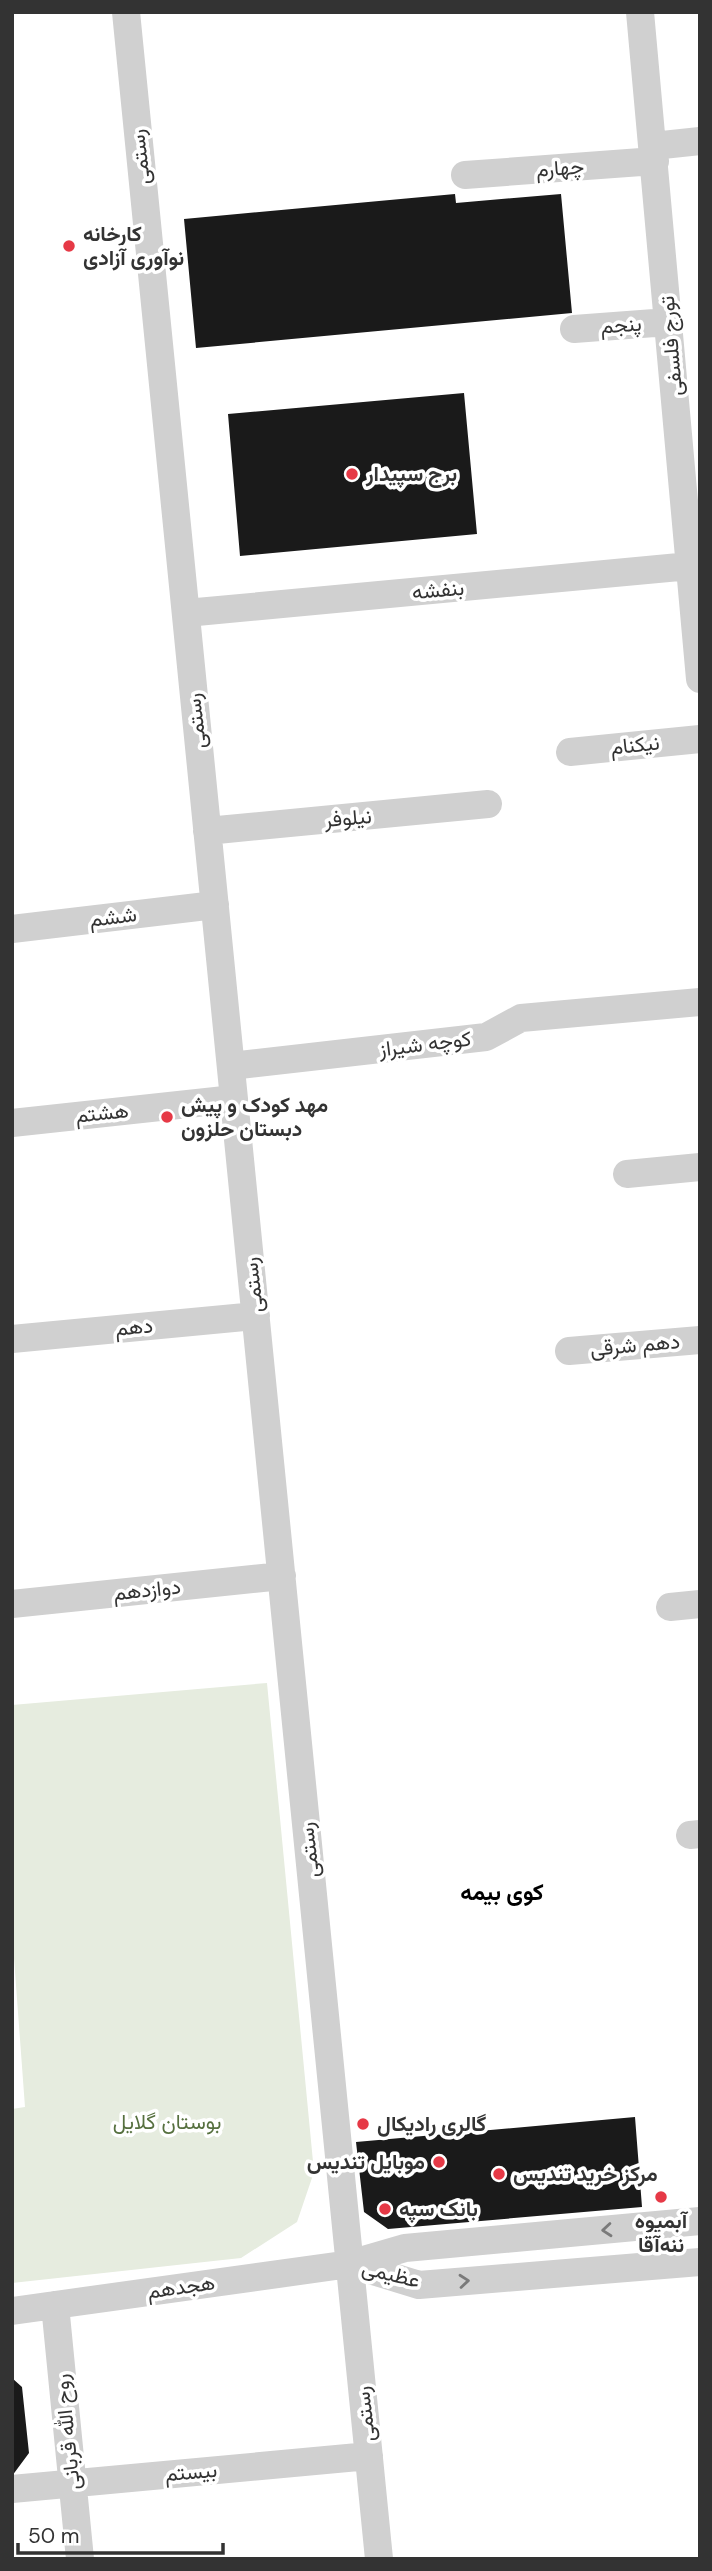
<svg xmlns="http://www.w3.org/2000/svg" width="712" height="2571" font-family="'DM Sans',Vazirmatn,sans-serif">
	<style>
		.green { fill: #e6ecdf }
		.building { fill: #1a1a1a }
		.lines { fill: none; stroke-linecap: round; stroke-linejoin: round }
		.minor { stroke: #d0d0d0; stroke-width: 28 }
		.oneway { stroke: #7a7a7a }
		.poi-dot { fill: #e63946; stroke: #fff; stroke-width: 2.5 }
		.labels { text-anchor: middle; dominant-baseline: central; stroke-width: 7; stroke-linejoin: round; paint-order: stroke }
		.street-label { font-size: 21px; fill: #333; stroke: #fff }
		.poi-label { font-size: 21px; font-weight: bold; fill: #333; stroke: #fff; text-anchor: start }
		.park-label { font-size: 21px; fill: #56703f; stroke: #fff }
		.neighbourhood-label { font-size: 23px; font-weight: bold; fill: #000; stroke: #fff }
	</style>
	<rect width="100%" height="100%" fill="#fff"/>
	<path class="green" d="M267,1683l47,489 -17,50 -56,36 -229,25v-174l13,-2 -13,-176v-226z"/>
	<path class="building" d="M455,194l1,9 105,-9 11,119 -376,35 -12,-129z
		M464,393l13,141 -237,22 -12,-142z
		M635,2117l7,90 -254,22 -24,-17 -8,-70z
		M12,2378l10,9 7,66 -17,23z"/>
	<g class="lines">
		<path class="minor" d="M126,12l253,2547
			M640,12l60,667
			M653,146l47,-5
			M465,175l190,-14
			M574,329l94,-7
			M186,613l504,-47
			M570,752l130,-13
			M207,831l281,-27
			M12,929l203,-24
			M231,1066l255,-29 35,-19 179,-16
			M12,1123l222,-24
			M627,1174l73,-7
			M12,1339l244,-23
			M569,1351l131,-11
			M12,1604l270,-28
			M670,1607l30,-3
			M690,1835l10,-1
			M350,2264l69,21 281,-23
			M55,2305l25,254
			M12,2311l338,-47 55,-16 295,-27
			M12,2489l357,-33"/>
	</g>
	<defs><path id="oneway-chevron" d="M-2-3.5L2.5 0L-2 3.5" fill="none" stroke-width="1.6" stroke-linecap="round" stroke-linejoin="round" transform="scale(1.75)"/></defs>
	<g class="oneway">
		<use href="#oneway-chevron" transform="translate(607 2230) rotate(175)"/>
		<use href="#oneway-chevron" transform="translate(464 2281) rotate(-5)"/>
	</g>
	<g class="poi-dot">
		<circle cx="69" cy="246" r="7"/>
		<circle cx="352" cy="474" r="7"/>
		<circle cx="167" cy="1117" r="7"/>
		<circle cx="363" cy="2124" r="7"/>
		<circle cx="439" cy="2162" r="7"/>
		<circle cx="499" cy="2174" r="7"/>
		<circle cx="661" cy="2197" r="7"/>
		<circle cx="385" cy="2209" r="7"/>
	</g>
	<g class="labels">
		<g class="street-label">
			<text transform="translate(140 157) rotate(-96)">رستمی</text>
			<text transform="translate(560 168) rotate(-4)">چهارم</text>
			<text transform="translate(621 325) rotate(-4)">پنجم</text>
			<text transform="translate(671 346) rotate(-95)">تورج فلسفی</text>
			<text transform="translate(438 590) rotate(-5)">بنفشه</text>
			<text transform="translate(196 721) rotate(-96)">رستمی</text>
			<text transform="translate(635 745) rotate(-6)">نیکنام</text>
			<text transform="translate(348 818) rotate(-5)">نیلوفر</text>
			<text transform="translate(113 917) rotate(-7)">ششم</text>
			<text transform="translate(425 1044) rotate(-7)">کوچه شیراز</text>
			<text transform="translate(102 1113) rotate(-6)">هشتم</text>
			<text transform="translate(253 1285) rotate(-96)">رستمی</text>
			<text transform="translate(134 1327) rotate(-5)">دهم</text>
			<text transform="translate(635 1345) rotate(-5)">دهم شرقی</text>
			<text transform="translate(147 1590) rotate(-6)">دوازدهم</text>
			<text transform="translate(309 1850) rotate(-96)">رستمی</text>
			<text transform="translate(391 2274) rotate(14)">عظیمی</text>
			<text transform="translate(181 2287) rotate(-8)">هجدهم</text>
			<text transform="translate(365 2414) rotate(-96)">رستمی</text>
			<text transform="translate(67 2432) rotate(-96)">روح الله قربانی</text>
			<text transform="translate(191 2472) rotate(-5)">بیستم</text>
		</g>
		<g class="poi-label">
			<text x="83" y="234">کارخانه<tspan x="83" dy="24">نوآوری آزادی</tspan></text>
			<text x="366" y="474">برج سپیدار</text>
			<text x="181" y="1105">مهد کودک و پیش<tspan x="181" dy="24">دبستان حلزون</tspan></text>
			<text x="377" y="2124">گالری رادیکال</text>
			<text x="425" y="2162" text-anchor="end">موبایل تندیس</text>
			<text x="513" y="2174">مرکز خرید تندیس</text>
			<text x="399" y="2209">بانک سپه</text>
			<text x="661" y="2221" text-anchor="middle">آبمیوه<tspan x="661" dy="24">ننه‌آقا</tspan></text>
		</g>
		<g class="park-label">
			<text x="167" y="2122">بوستان گلایل</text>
		</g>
		<g class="neighbourhood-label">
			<text x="502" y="1892">کوی بیمه</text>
		</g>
	</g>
	<rect width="712" height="2571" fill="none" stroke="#333333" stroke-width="28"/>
	<path d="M18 2543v10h205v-10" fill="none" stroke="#333333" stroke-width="3.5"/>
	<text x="28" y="2543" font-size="21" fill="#333333" stroke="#ffffff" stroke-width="5" paint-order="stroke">50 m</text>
</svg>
